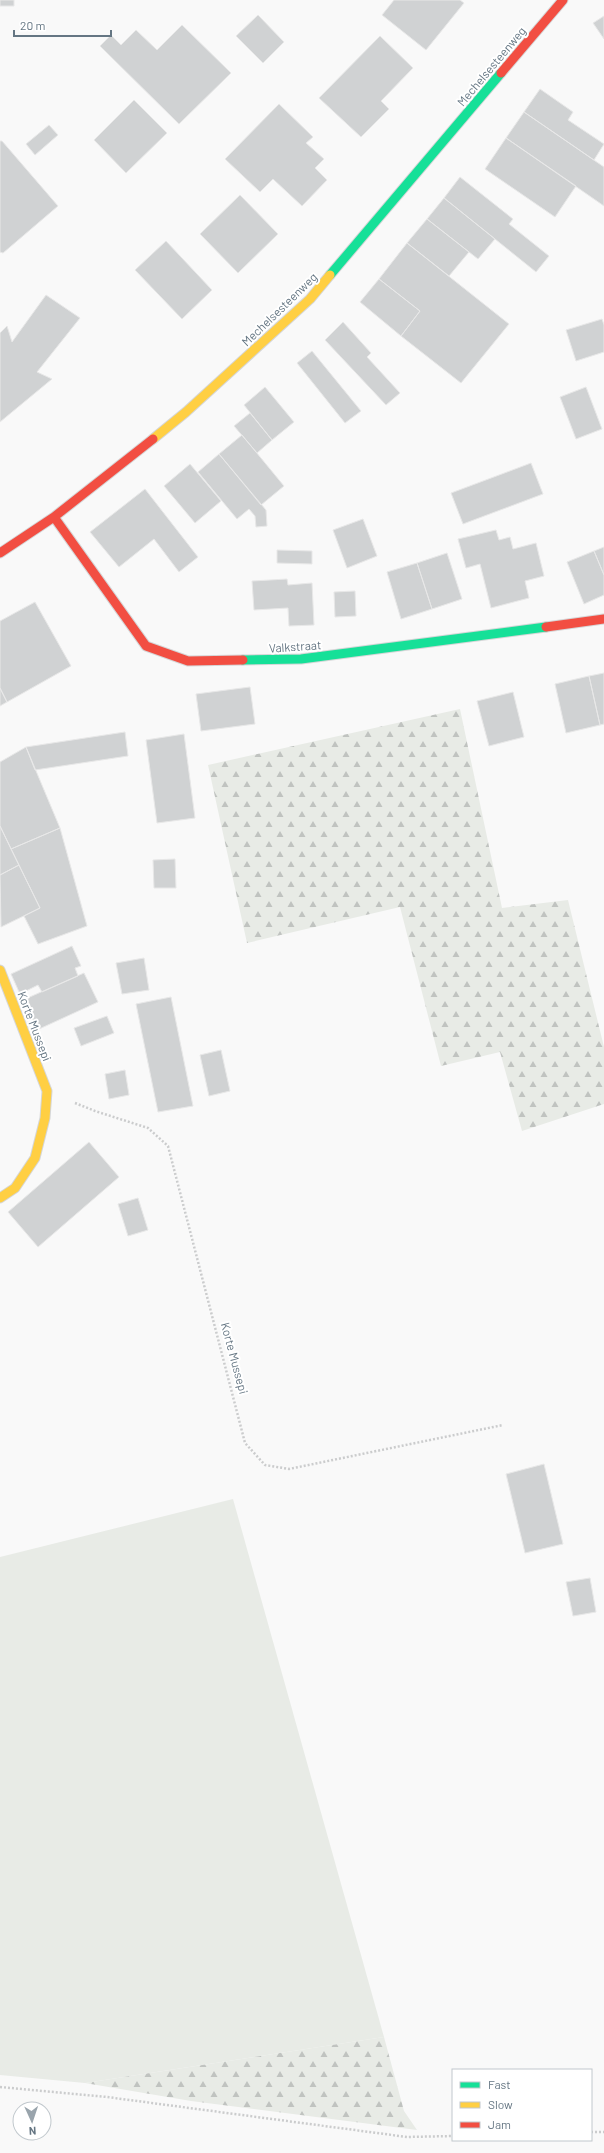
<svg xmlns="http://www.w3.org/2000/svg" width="604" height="2153" font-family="Barlow,sans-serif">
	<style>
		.grass { fill: #e8ebe6 }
		.forest { fill: url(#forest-firs) }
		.building { fill: #d0d2d3; stroke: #e8e8e8 }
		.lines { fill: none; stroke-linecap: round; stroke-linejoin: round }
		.fast-casing { stroke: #d5d6d7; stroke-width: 11 }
		.slow-casing { stroke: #d5d6d7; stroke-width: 11 }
		.jam-casing { stroke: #d5d6d7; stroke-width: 11 }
		.path { stroke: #cbcccd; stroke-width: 2.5; stroke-dasharray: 2 2; stroke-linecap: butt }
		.fast { stroke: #16e098; stroke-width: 9 }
		.slow { stroke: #ffcf43; stroke-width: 9 }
		.jam { stroke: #f24e42; stroke-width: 9 }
		.labels { text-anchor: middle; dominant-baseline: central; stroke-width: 4; stroke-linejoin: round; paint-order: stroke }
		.street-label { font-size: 12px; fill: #657683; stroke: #fff }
	</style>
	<defs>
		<pattern id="forest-firs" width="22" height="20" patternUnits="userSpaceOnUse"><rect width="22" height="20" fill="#e8ebe6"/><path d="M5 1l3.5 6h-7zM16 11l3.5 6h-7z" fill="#c0c3c0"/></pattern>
	</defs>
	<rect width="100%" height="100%" fill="#f9f9f9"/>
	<path class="grass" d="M233,1499l151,538 -299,46 -85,-8v-518z"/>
	<path class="forest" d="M460,709l42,199 66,-8 36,147v57l-82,27 -22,-79 -59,14 -41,-159 -153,36 -39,-178z
		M384,2037l20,74 13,19 -226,-29 -106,-18z"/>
	<path class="building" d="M0,0h14v6h-14z
		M394,0h66l4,3 -38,47 -44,-35z
		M258,15l26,27 -21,21 -27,-27z
		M604,16v23l-11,-16z
		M182,25l49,48 -52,51 -79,-78 11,-11 10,10 15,-15 21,20z
		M380,36l33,32 -32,33 8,8 -28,28 -42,-39z
		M540,89l33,23 -5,8 36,24 -10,16 -70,-48z
		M134,100l33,33 -41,40 -32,-33z
		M279,104l34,33 -7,6 18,16 -9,9 12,12 -25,26 -29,-27 -13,13 -35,-33z
		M524,112l80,55v39l-98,-68z
		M49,125l9,10 -23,20 -9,-11z
		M506,138l70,48 -21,31 -70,-48z
		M0,141h2l56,65 -55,47 -3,-1z
		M460,177l53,42 -4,5 40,32 -13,16 -92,-74z
		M240,195l38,39 -40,39 -38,-39z
		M444,198l51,41 -17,20 -51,-40z
		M427,219l42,33 -20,24 -42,-33z
		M166,241l46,49 -30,29 -47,-49z
		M407,243l102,81 -48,59 -60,-47 19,-25 -41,-32z
		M379,279l41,32 -19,25 -41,-34z
		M46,295l34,23 -43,54 15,7 -52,43v-89l7,-7 5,16z
		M602,319l2,6v27l-28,9 -10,-31z
		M343,322l28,31 -4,4 33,36 -14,12 -61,-65z
		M312,351l49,60 -16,12 -48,-60z
		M265,387l29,35 -22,18 -28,-35z
		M586,387l16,42 -26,10 -16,-42z
		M250,413l22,27 -15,13 -23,-27z
		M242,435l42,51 -23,19 -42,-51z
		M219,454l47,56 1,16 -11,1 -1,-11 -6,-7 -12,10 -39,-47z
		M531,463l12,31 -80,30 -12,-31z
		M190,464l31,37 -26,22 -31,-37z
		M145,489l53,68 -19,15 -25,-33 -35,28 -29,-35z
		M363,519l14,37 -30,12 -14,-38z
		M496,530l3,10 11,-3 3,12 23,-6 8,33 -19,5 4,17 -38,10 -11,-44 -14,4 -8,-29z
		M604,547v28l-10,-24z
		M277,550l35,1v13l-35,-1z
		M594,551l10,24v20l-20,9 -17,-42z
		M447,553l15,46 -30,10 -15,-46z
		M417,563l15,46 -31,10 -14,-47z
		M287,579l1,6 24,-2 2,42 -25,1 -1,-18 -34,2 -2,-29z
		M355,591l1,25 -21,1 -1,-25z
		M35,602l36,64 -64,36 -7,-14v-67z
		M604,673v51l-4,1 -11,-49z
		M589,676l11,49 -34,8 -11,-49z
		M250,687l5,37 -54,7 -5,-37z
		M0,688l7,14 -7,4z
		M513,692l11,45 -35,9 -12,-45z
		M125,732l3,24 -93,14 -9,-23z
		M184,734l11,84 -38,5 -11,-83z
		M26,747l34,81 -49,21 -11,-23v-64z
		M0,826l19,39 -19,10z
		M60,828l27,98 -49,18 -14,-28 16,-8 -29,-59z
		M175,859l1,29h-22l-1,-28z
		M19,865l21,43 -39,19 -1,-52z
		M72,946l9,20 -6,2 3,8 -36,16 -4,-7 -18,9 -9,-20z
		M144,958l5,32 -27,4 -6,-31z
		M84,973l14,29 -61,28 -14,-30z
		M171,997l22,109 -35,6 -22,-108z
		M107,1016l7,17 -33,13 -7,-18z
		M221,1050l9,41 -21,5 -9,-41z
		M125,1070l4,25 -20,4 -4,-25z
		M89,1142l30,35 -81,70 -30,-35z
		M138,1198l10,32 -20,6 -10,-32z
		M544,1464l19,80 -38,9 -19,-79z
		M590,1578l6,34 -23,4 -7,-34z"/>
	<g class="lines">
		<defs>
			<path id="fast" d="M330,275l171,-202
				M243,660l58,-1 245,-32"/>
			<path id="slow" d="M153,439l33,-27 124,-113 20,-24
				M0,970l47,121 -2,27 -10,40 -20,30 -15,10"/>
			<path id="jam" d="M501,73l62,-73
				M54,517l92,129 42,15 55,-1
				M0,553l54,-36 99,-78
				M546,627l58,-8"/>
		</defs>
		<use href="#fast" class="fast-casing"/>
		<use href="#slow" class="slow-casing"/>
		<use href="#jam" class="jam-casing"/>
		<path class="path" d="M75,1103l20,8 53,17 20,18 77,297 20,22 24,4 214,-44
			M0,2087l107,10 300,40 46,-1
			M591,2132h13"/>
		<use href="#fast" class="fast"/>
		<use href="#slow" class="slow"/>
		<use href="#jam" class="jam"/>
	</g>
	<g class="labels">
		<g class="street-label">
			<text transform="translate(491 66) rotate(-50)">Mechelsesteenweg</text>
			<text transform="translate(279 309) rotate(-44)">Mechelsesteenweg</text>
			<text transform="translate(295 646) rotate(-4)">Valkstraat</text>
			<text transform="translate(35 1026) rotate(69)">Korte Mussepi</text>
			<text transform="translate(235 1358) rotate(75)">Korte Mussepi</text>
		</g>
	</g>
	<rect x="452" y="2069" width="140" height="72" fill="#ffffff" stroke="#c1c8cd"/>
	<rect x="460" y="2082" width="20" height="6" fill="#16e098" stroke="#c1c8cd"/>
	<text x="488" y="2089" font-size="12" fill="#657683">Fast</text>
	<rect x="460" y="2102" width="20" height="6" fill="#ffcf43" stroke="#c1c8cd"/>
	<text x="488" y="2109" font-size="12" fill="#657683">Slow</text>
	<rect x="460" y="2122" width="20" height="6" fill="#f24e42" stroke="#c1c8cd"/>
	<text x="488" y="2129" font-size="12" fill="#657683">Jam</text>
	<g transform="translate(32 2121) rotate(177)"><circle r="19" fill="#ffffff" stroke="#c1c8cd"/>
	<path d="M0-3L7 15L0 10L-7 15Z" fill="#99a4ac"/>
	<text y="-6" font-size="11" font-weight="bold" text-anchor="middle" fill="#657683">N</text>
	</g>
	<path d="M14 30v6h97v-6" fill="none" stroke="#657683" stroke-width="2"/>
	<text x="20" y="30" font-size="12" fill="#657683" stroke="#ffffff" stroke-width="3" paint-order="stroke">20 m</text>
</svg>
